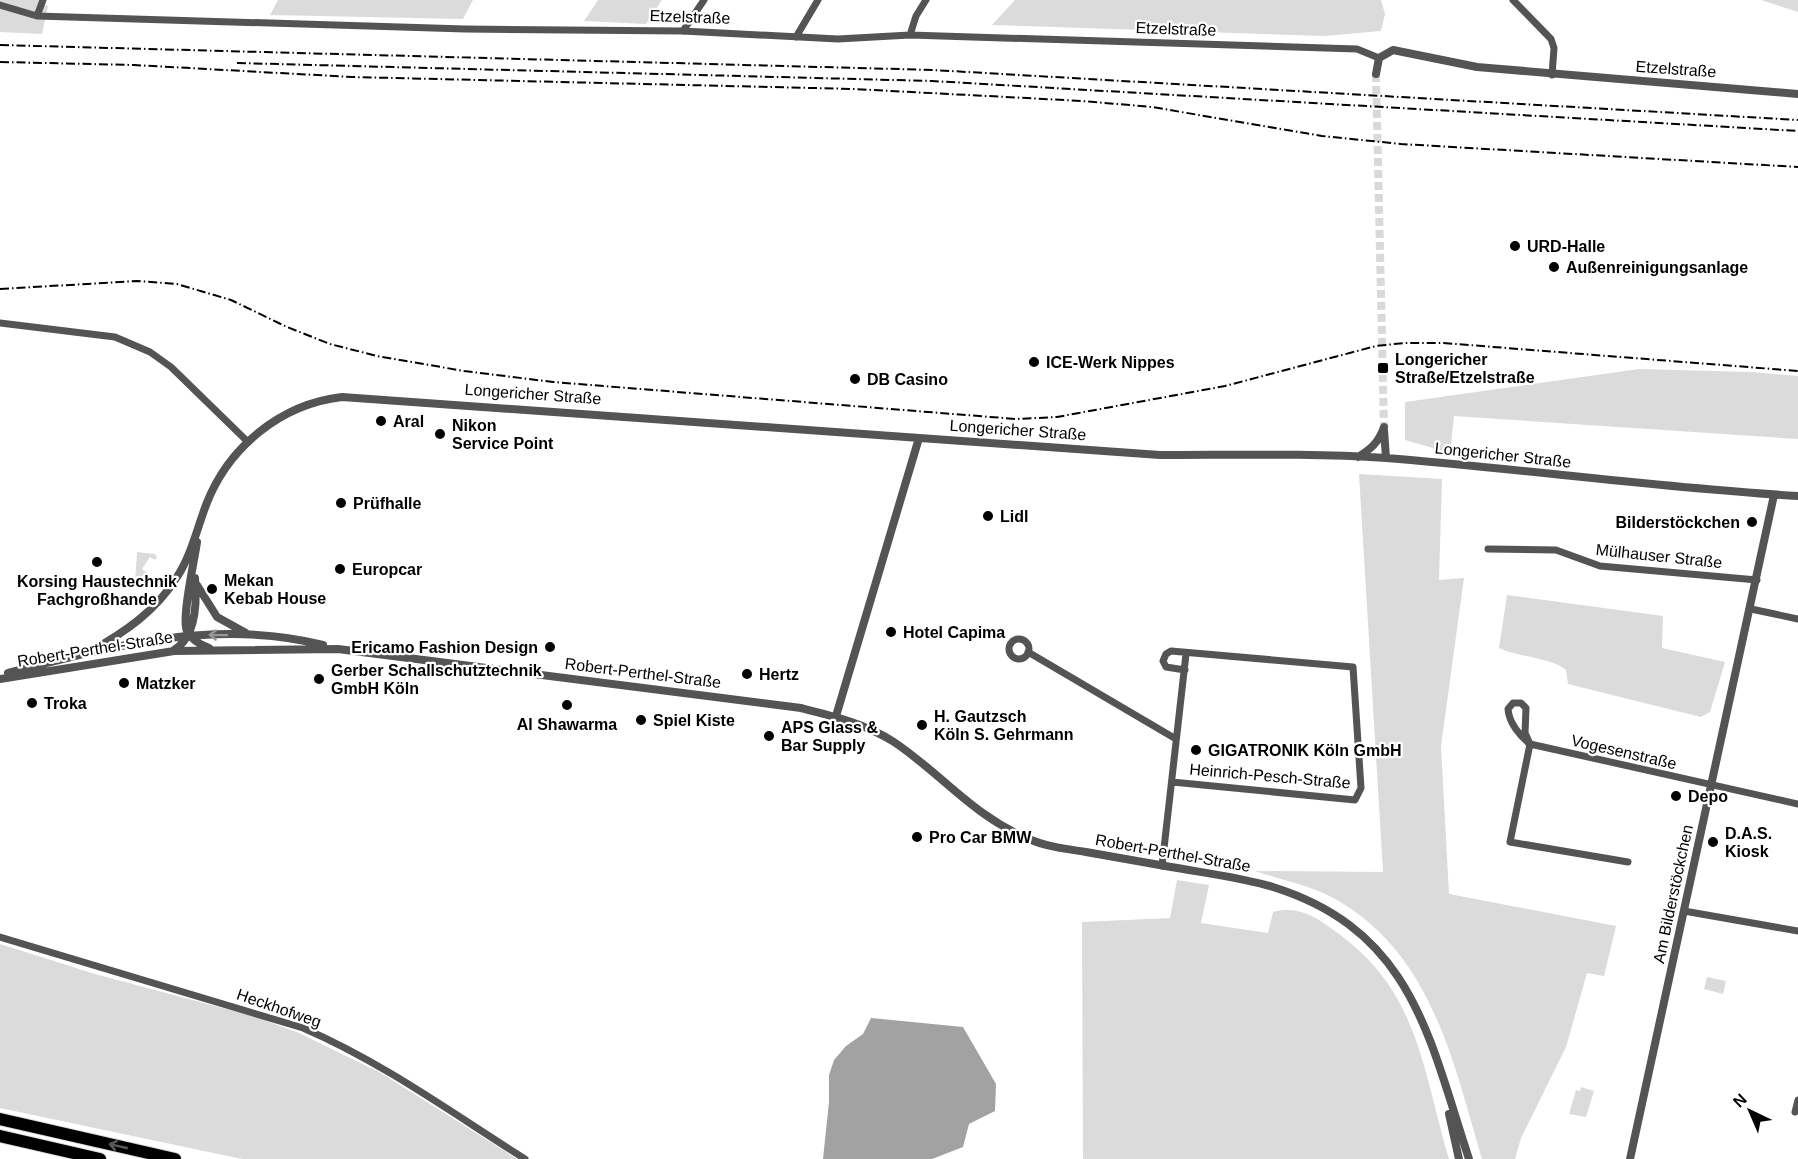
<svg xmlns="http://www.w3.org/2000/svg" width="1798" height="1159" font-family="Helvetica,sans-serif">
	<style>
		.green { fill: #dbdbdb }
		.water { fill: #a2a2a2 }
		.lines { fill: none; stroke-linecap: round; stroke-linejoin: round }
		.tertiary-tunnel { stroke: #d9d9d9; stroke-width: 8; stroke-dasharray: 8 4; stroke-linecap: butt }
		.motorway-casing { stroke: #dbdbdb; stroke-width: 14 }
		.minor { stroke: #545454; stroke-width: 7 }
		.tertiary { stroke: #545454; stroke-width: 8 }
		.motorway { stroke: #000; stroke-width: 12 }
		.rail { stroke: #000; stroke-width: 2; stroke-dasharray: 9 3 1.5 3; stroke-linecap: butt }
		.oneway { stroke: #989898 }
		.oneway2 { stroke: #595959 }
		.poi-dot { fill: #000; stroke: #fff; stroke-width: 2 }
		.labels { text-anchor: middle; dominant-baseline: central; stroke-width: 4.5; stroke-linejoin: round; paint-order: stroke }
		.street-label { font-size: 16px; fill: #000; stroke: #fff }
		.poi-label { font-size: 16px; font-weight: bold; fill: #000; stroke: #fff; text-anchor: start }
	</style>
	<rect width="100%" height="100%" fill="#fff"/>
	<path class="green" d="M0,0h43v4l5,2 -6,28 -42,-2z
		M278,0h195l-10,19 -193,-4z
		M598,0h64l-16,24 -62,-3z
		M1015,0h366l4,14 -4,17 -57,5 -332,-11z
		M1760,0h38v12l-37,-12z
		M1639,369l112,3 47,4v63l-344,-23 -4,37 -45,-13v-38z
		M1359,474l83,5 -3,101 25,-2 -23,168 8,148 167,32 -12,50 -17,-3 -21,74 -45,91 -6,21h-33c-29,-98 -50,-204 -145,-259 -24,-14 -56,-20 -82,-29l128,1z
		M137,552l18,2 2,3 -2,3 -5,-3 -8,12 5,4 -16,17 -2,-7h6z
		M1507,595l156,21 -1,32 63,14 -15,50 -9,5 -133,-33 -2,-14c-13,-12 -48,-13 -67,-22z
		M1177,880l32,5 -8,38 67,10 5,-21c23,-6 40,3 59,17 87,60 89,136 117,230h-366l-1,-237 88,-4z
		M0,944l95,30 161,43 43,16 82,40 136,86h-275l-242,-51z
		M1707,977l19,4 -3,13 -19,-5z
		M1581,1087l13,4 -8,26 -17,-3 7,-24 4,1z"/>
	<path class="water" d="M871,1018l92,9 33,57 -1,27 -26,13 -6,23 -31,12h-109l6,-57v-27l5,-15 12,-14 17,-12z"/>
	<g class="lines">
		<path class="tertiary-tunnel" d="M1376,74l8,353"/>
		<defs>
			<path id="motorway" d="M0,1119l175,40
				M0,1136l100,23"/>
		</defs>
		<use href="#motorway" class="motorway-casing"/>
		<path class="minor" d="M1513,0l38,39 3,9 -2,27
			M0,5l37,11 428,13 218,2 155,8 72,-4 447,14 22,9
			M37,16l6,-16
			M683,31l21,-31
			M910,35l6,-19 10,-16
			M796,37l22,-37
			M0,323l115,14 35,15 21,15 77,75
			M1488,549l68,1 44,16 157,14
			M1751,609l47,10
			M1009 649a10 10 0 1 1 20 0a10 10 0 1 1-20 0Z
			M1028,652l148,87
			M1513,703h8l5,5 -1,25 5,11c-10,-8 -21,-21 -22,-35z
			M1172,782l183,18 6,-12 -8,-121 -182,-16 -5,3 -3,7 3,6 19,3
			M1628,862l-118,-20 20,-98 268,60
			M1162,866l24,-212
			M1684,911l114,20
			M0,937l303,91c79,34 149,85 222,131
			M1795,1112l3,-12"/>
		<path class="tertiary" d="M1376,74l3,-16 14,-8 84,17 321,27
			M1384,430l2,28
			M1358,457c13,-8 21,-15 26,-30
			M197,542c-2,16 -16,77 -10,89 4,8 14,14 22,17
			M197,585l20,32 29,16
			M174,650c22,-13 23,-48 21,-72
			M91,651c34,-19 65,-40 86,-74 14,-21 20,-48 29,-72 22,-58 75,-101 136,-108l818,58c75,0 151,-2 226,3 138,11 274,30 412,38
			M8,673c103,-27 209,-55 315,-28
			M0,679l174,-28 164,-2 463,59c32,8 65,16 93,34 49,33 79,74 135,97 18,8 38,10 57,13 29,5 57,10 85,15 34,6 69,10 102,20 140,44 156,151 196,272
			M836,716l83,-278
			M1449,1114l10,45
			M1630,1159l144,-664"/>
		<use href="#motorway" class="motorway"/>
		<path class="rail" d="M0,45l933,25 865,50
			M0,62l134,3 218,12 502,12 228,12 70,6 170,29 79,8 397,23
			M237,63l695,18 866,50
			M0,289l137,-8 40,3 54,16 56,27 43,17 47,12 87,15 89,11 463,37 41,-2 168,-31 151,-40 28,-3h39l355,28"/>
	</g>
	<defs><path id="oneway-shaft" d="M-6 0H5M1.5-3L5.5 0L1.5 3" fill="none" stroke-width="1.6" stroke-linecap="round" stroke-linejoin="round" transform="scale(1.5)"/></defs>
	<use class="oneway" href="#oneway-shaft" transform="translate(218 635) rotate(-179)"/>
	<use class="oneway2" href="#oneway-shaft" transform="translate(118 1146) rotate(-167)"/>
	<g class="poi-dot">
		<circle cx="1515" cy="246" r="6"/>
		<circle cx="1554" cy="267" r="6"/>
		<circle cx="1034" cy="362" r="6"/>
		<rect x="1377" y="362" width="12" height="12" rx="3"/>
		<circle cx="855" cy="379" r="6"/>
		<circle cx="381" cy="421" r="6"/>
		<circle cx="440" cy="434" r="6"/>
		<circle cx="341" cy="503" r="6"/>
		<circle cx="988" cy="516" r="6"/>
		<circle cx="1752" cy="522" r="6"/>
		<circle cx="97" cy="562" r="6"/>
		<circle cx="340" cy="569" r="6"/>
		<circle cx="212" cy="589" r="6"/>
		<circle cx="891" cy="632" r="6"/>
		<circle cx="550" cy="647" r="6"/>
		<circle cx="747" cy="674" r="6"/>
		<circle cx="319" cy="679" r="6"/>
		<circle cx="124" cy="683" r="6"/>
		<circle cx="32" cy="703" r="6"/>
		<circle cx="567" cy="705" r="6"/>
		<circle cx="641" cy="720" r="6"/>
		<circle cx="922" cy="725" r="6"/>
		<circle cx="769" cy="736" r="6"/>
		<circle cx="1196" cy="750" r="6"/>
		<circle cx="1676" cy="796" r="6"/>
		<circle cx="917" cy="837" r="6"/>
		<circle cx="1713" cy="842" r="6"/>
	</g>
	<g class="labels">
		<g class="street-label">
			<text transform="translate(690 17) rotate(2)">Etzelstraße</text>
			<text transform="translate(1176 29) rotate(2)">Etzelstraße</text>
			<text transform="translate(1676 69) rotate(4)">Etzelstraße</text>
			<text transform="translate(533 394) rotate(4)">Longericher Straße</text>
			<text transform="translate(1018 430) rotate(4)">Longericher Straße</text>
			<text transform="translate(1503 455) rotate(6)">Longericher Straße</text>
			<text transform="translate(1659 556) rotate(6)">Mülhauser Straße</text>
			<text transform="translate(95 649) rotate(-9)">Robert-Perthel-Straße</text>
			<text transform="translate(643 673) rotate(7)">Robert-Perthel-Straße</text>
			<text transform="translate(1624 752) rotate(13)">Vogesenstraße</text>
			<text transform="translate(1270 776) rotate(5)">Heinrich-Pesch-Straße</text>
			<text transform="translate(1173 853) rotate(10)">Robert-Perthel-Straße</text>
			<text transform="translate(1673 894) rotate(-78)">Am Bilderstöckchen</text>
			<text transform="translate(279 1008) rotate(19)">Heckhofweg</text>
		</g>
		<g class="poi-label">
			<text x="1527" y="246">URD-Halle</text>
			<text x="1566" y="267">Außenreinigungsanlage</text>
			<text x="1395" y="359">Longericher<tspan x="1395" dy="18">Straße/Etzelstraße</tspan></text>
			<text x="1046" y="362">ICE-Werk Nippes</text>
			<text x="867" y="379">DB Casino</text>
			<text x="393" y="421">Aral</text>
			<text x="452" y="425">Nikon<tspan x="452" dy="18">Service Point</tspan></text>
			<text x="353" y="503">Prüfhalle</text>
			<text x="1000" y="516">Lidl</text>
			<text x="1740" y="522" text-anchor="end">Bilderstöckchen</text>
			<text x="352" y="569">Europcar</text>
			<text x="224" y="580">Mekan<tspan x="224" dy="18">Kebab House</tspan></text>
			<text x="97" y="581" text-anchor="middle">Korsing Haustechnik<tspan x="97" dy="18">Fachgroßhande</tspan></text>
			<text x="903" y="632">Hotel Capima</text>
			<text x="538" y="647" text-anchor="end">Ericamo Fashion Design</text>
			<text x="331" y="670">Gerber Schallschutztechnik<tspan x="331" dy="18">GmbH Köln</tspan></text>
			<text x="759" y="674">Hertz</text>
			<text x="136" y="683">Matzker</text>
			<text x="44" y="703">Troka</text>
			<text x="934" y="716">H. Gautzsch<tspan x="934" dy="18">Köln S. Gehrmann</tspan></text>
			<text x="653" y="720">Spiel Kiste</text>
			<text x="567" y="724" text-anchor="middle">Al Shawarma</text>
			<text x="781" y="727">APS Glass &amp;<tspan x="781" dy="18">Bar Supply</tspan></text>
			<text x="1208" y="750">GIGATRONIK Köln GmbH</text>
			<text x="1688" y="796">Depo</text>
			<text x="1725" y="833">D.A.S.<tspan x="1725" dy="18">Kiosk</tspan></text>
			<text x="929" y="837">Pro Car BMW</text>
		</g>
	</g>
	<g transform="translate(1750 1111) rotate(316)" stroke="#ffffff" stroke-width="4.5" paint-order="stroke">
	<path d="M0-4.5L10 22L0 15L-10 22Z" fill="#000000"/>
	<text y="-9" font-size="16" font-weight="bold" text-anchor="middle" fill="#000000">N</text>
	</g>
</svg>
